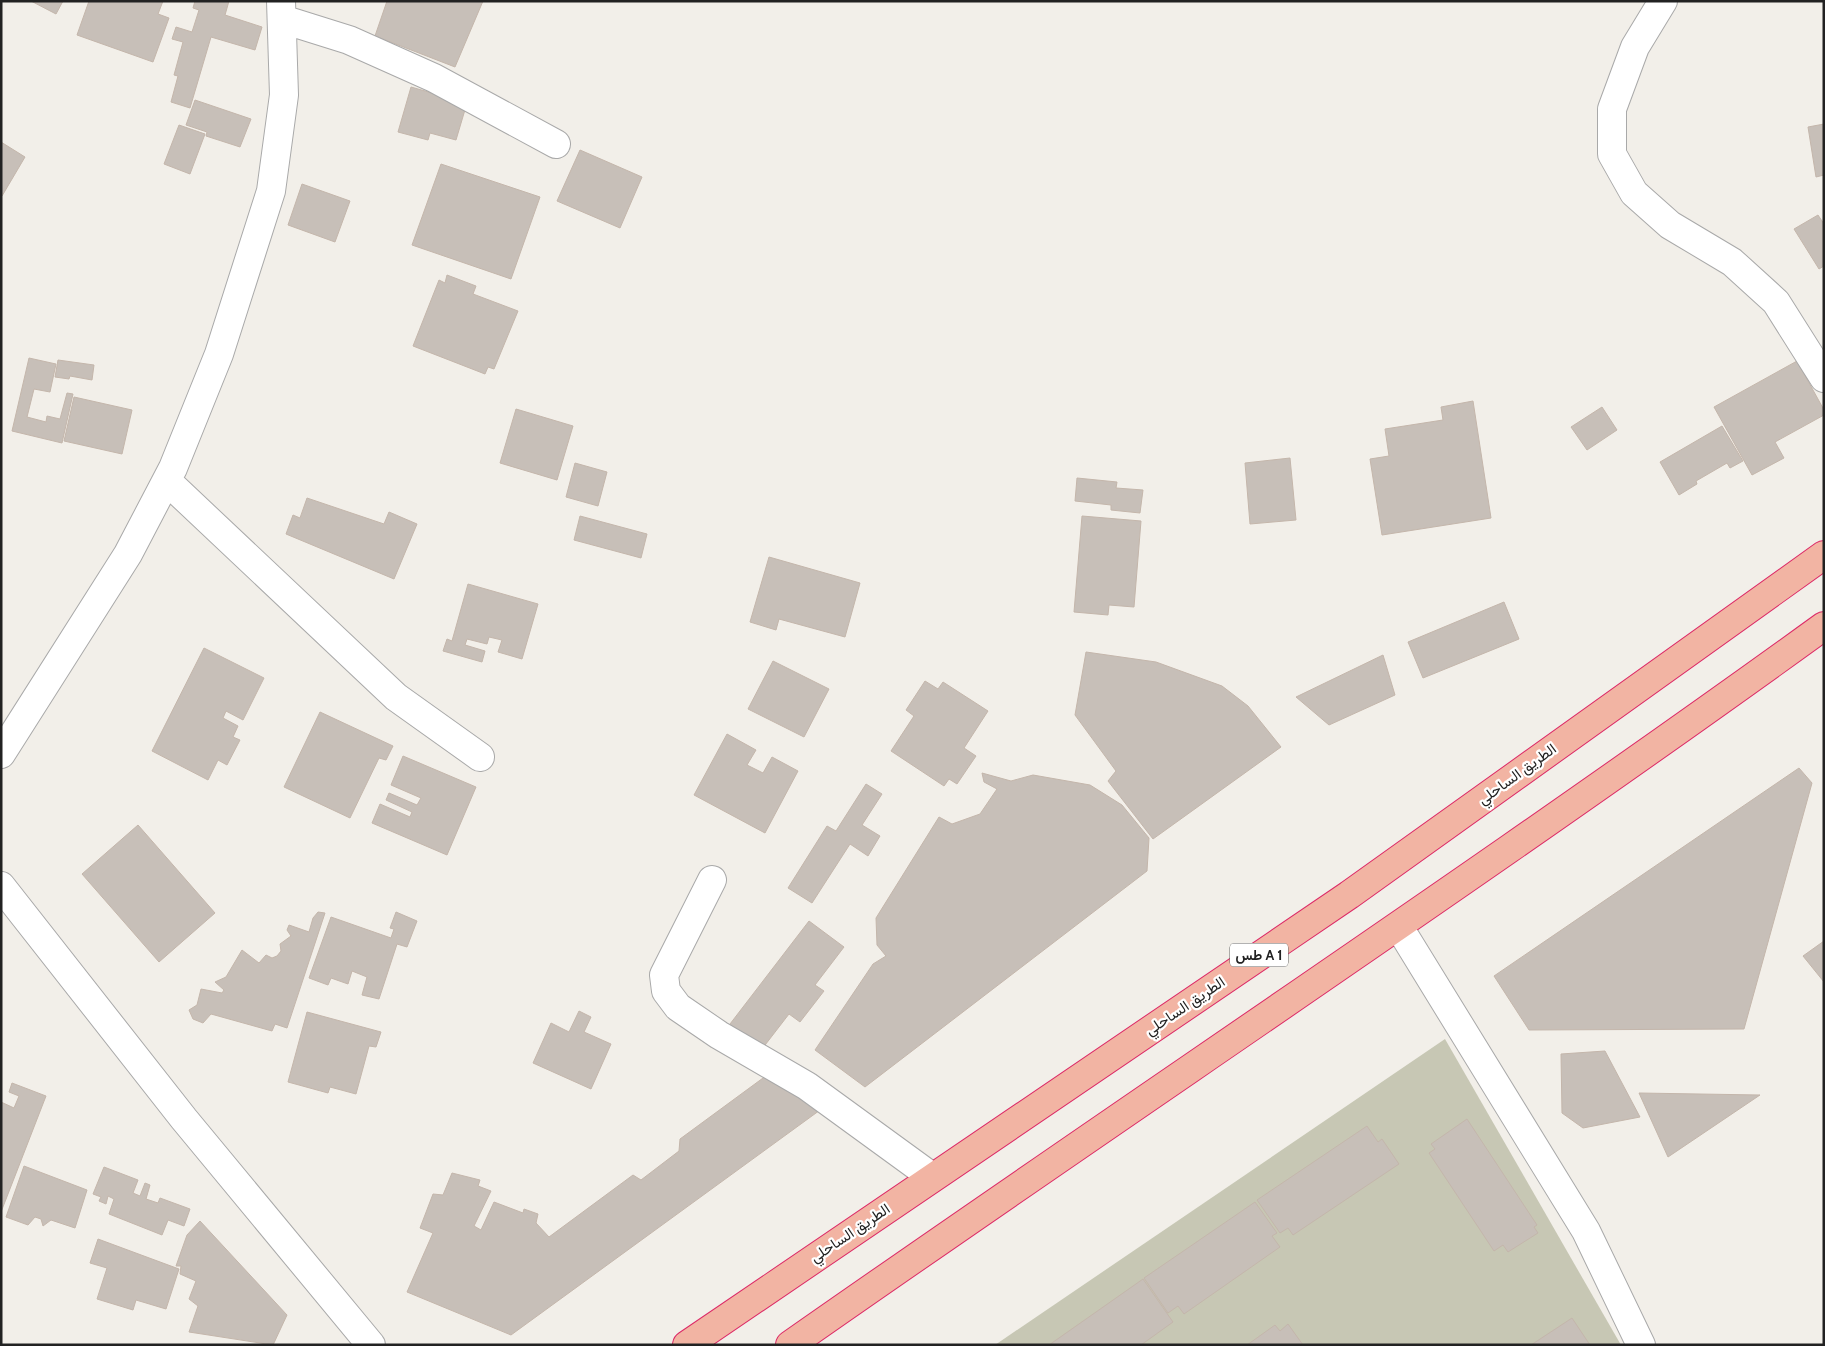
<svg xmlns="http://www.w3.org/2000/svg" width="1825" height="1346" font-family="Cabin,Vazirmatn,sans-serif">
	<style>
		.construction { fill: #c7c7b4 }
		.building { fill: #c7bfb8; stroke: #c4b6ab }
		.lines { fill: none; stroke-linecap: round; stroke-linejoin: round }
		.minor-casing { stroke: #a9a9a9; stroke-width: 30 }
		.trunk-casing { stroke: #dc2a67; stroke-width: 30 }
		.minor { stroke: #fff; stroke-width: 28 }
		.trunk { stroke: #f2b4a3; stroke-width: 28 }
		.labels { text-anchor: middle; dominant-baseline: central; stroke-width: 4.5; stroke-linejoin: round; paint-order: stroke }
		.shield { fill: #fff; stroke: #646464; stroke-width: 1 }
		.shield-label { font-size: 14px; font-weight: bold; fill: #222 }
		.street-label { font-size: 15px; fill: #222; stroke: #fff }
	</style>
	<rect width="100%" height="100%" fill="#f2efe9"/>
	<path class="construction" d="M1445,1039l176,306h-626z"/>
	<path class="building" d="M31,1h32l-7,13z
		M89,1h74l-5,13 11,4 -16,44 -76,-27z
		M195,1h34l-4,14 37,12 -7,23 -44,-13 -21,71 -19,-6 7,-26 -4,-1 9,-33 -11,-3 4,-12 16,5 7,-22 -6,-2z
		M387,1h96l-28,66 -80,-31z
		M411,87l56,16 -11,37 -26,-7 -2,7 -30,-8z
		M195,100l56,19 -11,28 -34,-11 1,-4 -21,-7z
		M1824,124v51l-8,2 -8,-50z
		M179,125l26,9 -15,40 -26,-10z
		M1,142l24,15 -23,39h-1z
		M580,150l62,27 -22,51 -63,-27z
		M441,164l99,33 -29,82 -99,-34z
		M302,184l48,17 -15,41 -47,-17z
		M1818,215l6,9v42l-5,3 -25,-40z
		M447,275l29,11 -3,8 45,17 -24,58 -6,-2 -3,7 -72,-28 26,-66 6,3z
		M29,358l27,6 -6,28 -16,-3 -7,28 19,5 1,-6 13,3 7,-26 6,1 -11,49 -50,-12z
		M58,360l36,5 -2,15 -22,-4 -1,3 -14,-2z
		M1797,361l27,49v5l-49,27 9,16 -32,17 -38,-68z
		M74,397l58,13 -10,44 -58,-13z
		M1473,401l18,117 -109,17 -12,-76 19,-3 -4,-27 58,-9 -2,-13z
		M1602,407l15,23 -30,20 -16,-23z
		M516,409l57,17 -16,54 -57,-17z
		M1722,426l21,35 -13,7 -3,-5 -31,18 1,3 -18,11 -19,-33z
		M1290,458l6,62 -46,4 -5,-61z
		M575,463l32,9 -9,34 -32,-9z
		M1077,478l40,4 -1,6 27,2 -3,23 -29,-3v-5l-36,-4z
		M307,498l77,26 5,-12 28,12 -23,55 -108,-45 7,-19 7,3z
		M580,516l67,18 -6,24 -67,-18z
		M1082,516l59,5 -7,86 -25,-2 -1,10 -34,-3z
		M769,557l91,26 -15,54 -66,-18 -3,11 -26,-8z
		M468,584l70,20 -16,55 -24,-7 4,-12 -13,-3 -2,7 -20,-5 -2,6 20,6 -3,11 -39,-11 4,-12 5,2z
		M1504,602l15,37 -96,39 -15,-36z
		M204,648l60,30 -21,42 -17,-9 -3,7 15,8 -5,11 7,3 -13,25 -9,-5 -10,20 -56,-29z
		M1086,652l70,10 66,24 26,20 33,41 -128,92 -45,-58 8,-10 -41,-56z
		M1383,655l12,40 -66,30 -33,-28z
		M773,661l56,28 -25,48 -56,-28z
		M925,681l13,8 5,-7 45,29 -24,37 12,8 -19,28 -8,-5 -5,7 -53,-35 23,-35 -8,-6z
		M320,712l73,34 -7,14 -7,-2 -29,60 -66,-31z
		M727,734l29,16 -9,15 16,8 9,-16 26,14 -33,62 -71,-38z
		M403,756l73,31 -29,68 -75,-32 8,-19 30,13 2,-5 -26,-12 3,-7 28,12 4,-7 -30,-13z
		M1799,768l13,15 -68,246 -215,1 -35,-54z
		M982,773l29,8 22,-6 57,10 32,20 27,33 -2,33 -282,216 -50,-37 58,-86 13,-8 -9,-11 -1,-27 63,-101 13,7 28,-10 17,-25 -13,-7z
		M866,784l16,10 -20,31 18,11 -12,20 -18,-12 -38,59 -24,-15 39,-62 9,5z
		M138,825l77,88 -56,49 -77,-88z
		M318,912l7,1 -38,115 -12,-4 -3,7 -61,-17 -8,9 -10,-4 -4,-9 8,-5 4,-16 21,4 2,-3 -9,-8 11,-5 16,-27 17,13 7,-8 6,3 5,-2 4,-5 -1,-7 11,-8 -4,-6 2,-5 20,7 4,-14z
		M396,912l21,9 -10,26 -10,-3 -18,55 -17,-4 5,-18 -15,-6 -4,13 -17,-6 -3,7 -19,-7 22,-61 60,21 3,-9 -4,-1z
		M809,921l35,26 -29,38 9,6 -24,31 -11,-8 -27,35 -32,-25z
		M1824,941v41l-21,-26z
		M579,1011l12,6 -7,15 27,12 -20,45 -58,-26 18,-40 18,9z
		M307,1012l74,20 -5,15 -7,-1 -13,48 -26,-7 -2,6 -40,-11z
		M1605,1051l35,66 -57,11 -21,-15 -1,-59z
		M778,1067l49,38 -316,230 -104,-43 26,-59 -13,-5 13,-34 10,1 9,-22 28,7 -2,6 13,5 -17,35 7,4 13,-28 29,11 1,-4 14,5 -2,9 13,14 84,-62 8,5 38,-29 1,-12z
		M12,1083l34,13 -45,116v-110l13,6 5,-12 -10,-4z
		M1639,1093l121,2 -92,62z
		M1467,1119l70,106 -3,2 4,6 -30,19 -5,-7 -9,6 -65,-98 6,-4 -4,-5z
		M1367,1126l11,16 4,-3 17,25 -106,71 -5,-7 -8,5 -23,-33z
		M24,1166l63,24 -12,38 -24,-8 -8,6 -2,-7 -6,-2 -7,8 -22,-8z
		M104,1167l34,13 -5,13 7,3 5,-13 5,2 -4,14 12,4 2,-5 30,11 -6,17 -16,-6 -6,15 -53,-21 5,-15 -6,-3 -2,8 -7,-3 2,-4 -8,-3z
		M1255,1202l22,31 -5,3 8,11 -96,67 -6,-8 -10,7 -24,-35z
		M200,1221l87,94 -14,30 -84,-13 9,-26 -9,-7 7,-18 -16,-7 1,-8h-5l11,-31z
		M98,1239l81,30 -13,40 -30,-9 -3,10 -36,-11 10,-31 -17,-5z
		M1143,1279l30,43 -32,23h-92z
		M1572,1318l18,27h-59z
		M1288,1324l15,21h-56l28,-20 5,6z"/>
	<g class="lines">
		<defs>
			<path id="minor" d="M1663,1l-28,46 -23,62v45l22,39 36,32 62,37 44,40 48,76
				M282,19l67,21 85,38 122,66
				M167,481l229,216 84,60
				M1,754l127,-200 45,-86 46,-114 52,-163 13,-96 -3,-94
				M712,880l-48,95 2,16 12,16 41,28 88,51 125,91
				M1,886l183,233 187,226
				M1399,927l187,304 55,114"/>
			<path id="trunk" d="M687,1345l662,-450 475,-340
				M790,1345c344,-241 694,-473 1034,-719"/>
		</defs>
		<use href="#minor" class="minor-casing"/>
		<use href="#trunk" class="trunk-casing"/>
		<use href="#minor" class="minor"/>
		<use href="#trunk" class="trunk"/>
	</g>
	<g class="labels">
		<rect class="shield" x="1230" y="943.5" width="58" height="23" rx="4"/>
		<g class="shield-label">
			<text x="1259" y="955">طس A 1</text>
		</g>
		<g class="street-label">
			<text transform="translate(1517 774) rotate(-36)">الطريق الساحلي</text>
			<text transform="translate(1185 1006) rotate(-34)">الطريق الساحلي</text>
			<text transform="translate(850 1233) rotate(-34)">الطريق الساحلي</text>
		</g>
	</g>
	<rect width="1825" height="1346" fill="none" stroke="#222222" stroke-width="5"/>
</svg>
